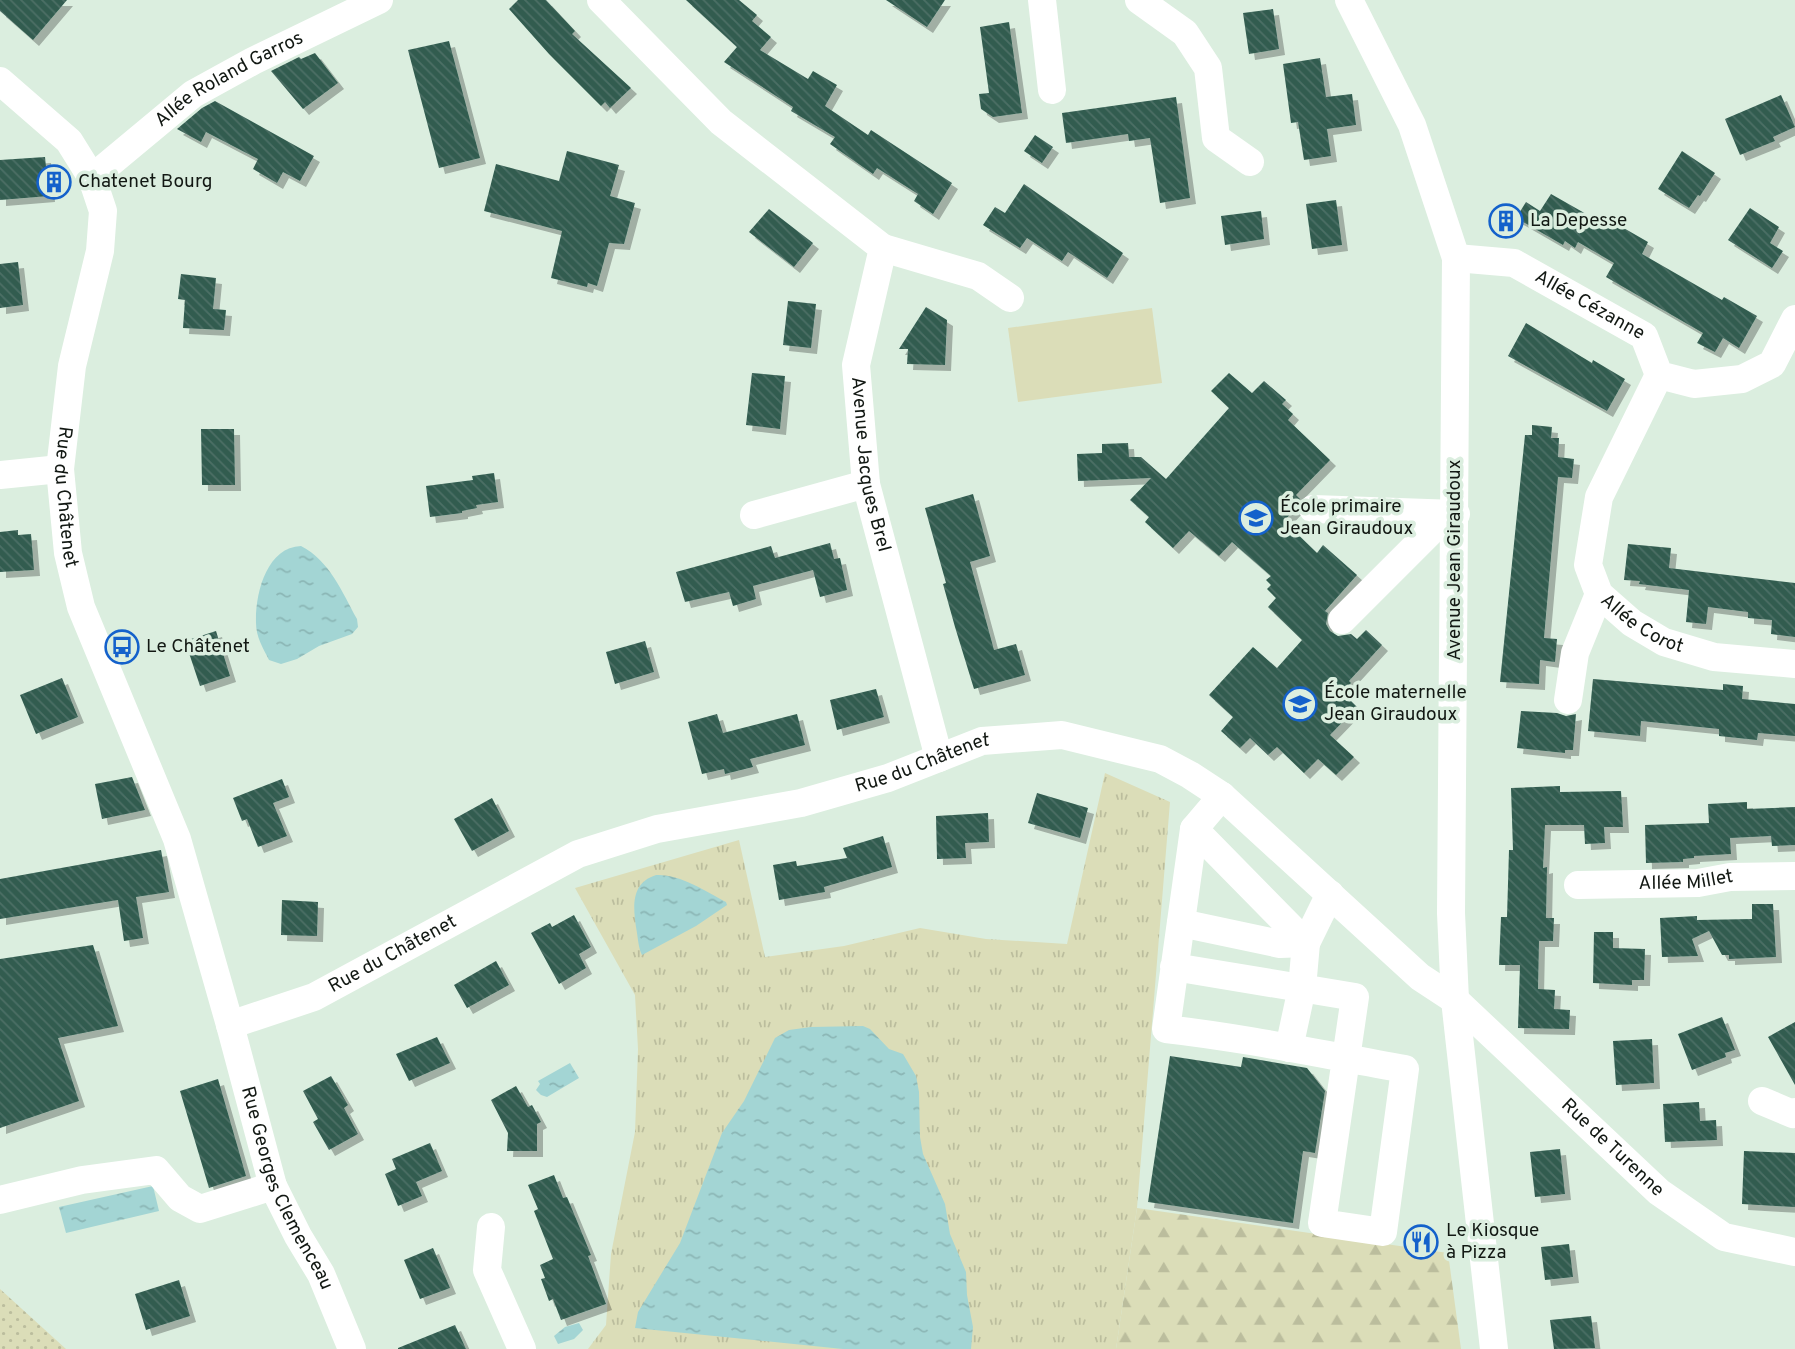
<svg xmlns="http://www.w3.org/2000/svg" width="1795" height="1349" font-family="Overpass,sans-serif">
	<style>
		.grass { fill: url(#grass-dots) }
		.forest { fill: url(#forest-firs) }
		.park { fill: url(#park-tufts) }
		.pitch { fill: #dbddb8 }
		.water { fill: url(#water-ripples) }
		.building { fill: url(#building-back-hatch); filter: url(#shadow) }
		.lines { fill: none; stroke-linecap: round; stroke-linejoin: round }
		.minor { stroke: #fff; stroke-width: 28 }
		.labels { text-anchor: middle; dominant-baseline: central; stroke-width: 7; stroke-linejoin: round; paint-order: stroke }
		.street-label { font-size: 19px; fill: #121813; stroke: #dbeedf }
		.poi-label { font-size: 19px; fill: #121813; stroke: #dbeedf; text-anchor: start }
	</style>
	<defs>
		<pattern id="grass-dots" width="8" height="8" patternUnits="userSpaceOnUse" patternTransform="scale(1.75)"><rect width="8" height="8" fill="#dbddb8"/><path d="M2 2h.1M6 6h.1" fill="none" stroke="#bbbd9d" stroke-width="1.8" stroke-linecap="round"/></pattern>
		<pattern id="forest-firs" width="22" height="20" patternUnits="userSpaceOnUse" patternTransform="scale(1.75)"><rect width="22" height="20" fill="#dbddb8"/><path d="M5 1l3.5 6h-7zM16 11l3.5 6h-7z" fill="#bbbd9d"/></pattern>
		<pattern id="park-tufts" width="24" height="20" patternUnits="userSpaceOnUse" patternTransform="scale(1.75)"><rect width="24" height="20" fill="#dbddb8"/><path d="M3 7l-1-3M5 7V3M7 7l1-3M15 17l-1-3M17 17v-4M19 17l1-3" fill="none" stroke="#bbbd9d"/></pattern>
		<pattern id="water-ripples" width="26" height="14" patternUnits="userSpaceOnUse" patternTransform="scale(1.75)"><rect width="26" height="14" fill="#a3d5d4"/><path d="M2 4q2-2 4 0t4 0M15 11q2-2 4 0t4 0" fill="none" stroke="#8bb6b5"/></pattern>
		<pattern id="building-back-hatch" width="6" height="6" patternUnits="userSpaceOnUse" patternTransform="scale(1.75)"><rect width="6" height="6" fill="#315c50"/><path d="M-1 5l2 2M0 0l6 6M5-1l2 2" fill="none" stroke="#4c6f65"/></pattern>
		<filter id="shadow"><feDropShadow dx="6" dy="6" stdDeviation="0" flood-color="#0004"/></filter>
	</defs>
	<rect width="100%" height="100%" fill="#dbeedf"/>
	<path class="grass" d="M0,1289l66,60h-66z"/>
	<path class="forest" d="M1137,1208l311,45 13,96h-345z"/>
	<path class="park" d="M1105,773l65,29 -33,406 -21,141h-528l18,-24 5,-71 24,-122 3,-83 -3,-54 -60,-107 164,-48 26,117 79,-11 76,-18 66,11 81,5z"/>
	<path class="pitch" d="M1152,308l10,75 -144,19 -10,-74z"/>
	<path class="water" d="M301,546c29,15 41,46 56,73l1,8 -6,7 -33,12 -22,13 -16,5 -12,-4c-6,-12 -13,-23 -13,-37 -1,-30 11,-76 45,-77z
		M656,875c24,-1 49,16 70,27l1,3 -31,21 -54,29c-4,-8 -4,-18 -6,-28 -3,-21 -5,-44 20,-52z
		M863,1026l7,3 19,20 14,5 13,22 3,16 1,45 3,17 22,50 5,30 16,38 1,23 6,32 -2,22h-128l-208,-21 3,-16 42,-69 42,-110 22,-32 31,-63 14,-8 22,-3z
		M570,1063l9,15 -32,19 -6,-2 -5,-5 4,-6 -2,-3z
		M153,1186l6,25 -93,22 -7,-26z
		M579,1323l4,7 -9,9 -16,5 -4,-8 11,-9z"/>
	<path class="building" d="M0,0h67l-34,40 -33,-29z
		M518,0h28l29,31 -3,3 59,54 -21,20 -5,-6 -4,4 -52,-52 -40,-45z
		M686,0h53l18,15 -5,6 19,16 -11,13 48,29 5,-8 24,14 -12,21 43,29 3,-5 81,53 -19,31 -19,-13 4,-7 -41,-26 -4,6 -43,-30 5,-7 -44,-26 2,-4 -69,-45 13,-15z
		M886,0h59l-18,27z
		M1273,9l6,40 -30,5 -6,-41z
		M1009,22l13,91 -29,4 -12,-8 -2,-15 10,-1 -9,-66z
		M449,41l31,117 -41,10 -31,-118z
		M315,53l23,30 -35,26 -32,-38 28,-14 2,2z
		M1320,58l6,39 26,-3 4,31 -29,4 4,27 -27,4 -6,-38 -7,1 -8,-59z
		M1781,95l14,32 -22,10 2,4 -35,14 -15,-36z
		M1176,97l14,101 -30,5 -10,-65 -21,3 -1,-7 -62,9 -4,-30z
		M215,101l99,55 -14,25 -17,-9 -6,11 -24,-14 5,-10 -52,-27 -5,10 -24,-13 25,-21z
		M1035,135l18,12 -11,16 -18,-12z
		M567,151l52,14 -9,31 25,7 -11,41 -15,-1 -12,43 -9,-3 -1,4 -36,-9 11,-47 -78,-20 12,-47 63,17z
		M1682,151l33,22 -15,23 -2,-1 -9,13 -31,-19z
		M45,157l4,39 -49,4v-40z
		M1024,184l99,69 -16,25 -39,-26 -6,9 -35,-23 -7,10 -37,-23 12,-18 10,6z
		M1551,194l51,29 10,4 3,-4 33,19 -6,12 80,46 2,-3 33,19 -18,32 -16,-10 -8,14 -18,-9 6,-10 -97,-56 8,-14 -36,-21 -3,6 -10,-7 -2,4 -47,-27 10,-16 14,9z
		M1336,200l6,45 -30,4 -6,-45z
		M1750,208l29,19 -9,16 13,8 -11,17 -44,-28z
		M769,209l44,34 -19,24 -45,-35z
		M1261,211l3,28 -39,6 -4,-29z
		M18,262l5,43 -23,3v-44z
		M181,274l35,4 -3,31 13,1 -2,20 -41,-2 2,-28 -7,-1z
		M788,301l28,3 -5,44 -28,-3z
		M926,307l21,13 -2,45 -38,-1 1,-15h-9z
		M1526,323l56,34 10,6 1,-3 32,19 -18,32 -99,-55z
		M752,373l33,3 -5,53 -34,-4z
		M1229,373l23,20 12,-12 22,19 -4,4 11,10 -5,6 42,40 -34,35 4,4 -3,8 -13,14 33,32 6,-8 34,30 -32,36 3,2 -2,11 4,7 8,5 13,-2 6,5 9,-9 16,15 -33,36 2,2 -9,9 15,15 -27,28 24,22 -18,18 -18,-16 -14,14 -27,-26 -9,8 -18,-17 -10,10 -19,-17 12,-14 -24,-22 44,-48 24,21 25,-28 -34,-33 8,-9 -9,-9 4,-4 -5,-5 5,-4 -39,-34 -13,14 -30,-25 -16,17 -28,-26 4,-5 -19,-17 21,-22 -73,3 -1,-27 25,-1v-9l26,-1 1,14h12l25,22 63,-71 -18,-17z
		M1532,425l20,2 -1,11h8l-1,19 16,2 -2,19 -14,-1 -14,161 13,1 -2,23 -15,-2 -1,24 -39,-2 25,-247h7z
		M201,429h33l1,56h-33z
		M494,473l4,29 -22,3 1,3 -15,3v2l-32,4 -4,-31 47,-6 -1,-4z
		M973,494l17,62 -20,6 24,88 22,-6 9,31 -51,14 -19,-62 -12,-43 3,-1 -21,-75z
		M18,530v5l13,-1 3,36 -34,2v-40z
		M830,543l4,16 6,-1 7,32 -27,7 -7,-27 -60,16 3,13 -23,7 -4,-14 -44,10 -9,-30 95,-26 4,12z
		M1628,544l43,4 -2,20 126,15v54l-24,-3 1,-14 -24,-2v-6l-40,-5 -2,17 -20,-2 3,-32 -50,-6 1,-3 -16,-1z
		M216,631l14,45 -30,10 -15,-45z
		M645,641l9,31 -39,12 -9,-32z
		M62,678l16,39 -42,17 -16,-39z
		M1593,679l130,11v-6l20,2 -1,13 53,5v32l-37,-3 -1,7 -38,-4v-7l-78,-8 -1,15 -52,-5z
		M876,689l8,28 -47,13 -7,-30z
		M1521,711l36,2 9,3 10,-2 -3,36h-8v3l-48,-5z
		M717,714l6,19 74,-19 8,31 -55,14 3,8 -28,7 -1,-5 -22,5 -14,-52z
		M132,777l13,33 -43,9 -7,-35z
		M282,779l7,18 -16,6 14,33 -29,11 -11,-28 -5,2 -9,-23z
		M1560,786v6l61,-1 2,36h-19l1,16 -20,1 -1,-19h-39l-2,43 4,-1 -1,51h8l-1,23h-14l-1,48 17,1 -1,19 16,1 -1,19 -51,-1 2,-63h-21l2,-48h6l2,-67h4l-2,-62z
		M1037,793l51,15 -8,30 -52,-15z
		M492,798l17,33 -37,20 -18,-32z
		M1747,802v7l48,-2v38l-23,1 -1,-10 -41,2 1,16 -37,2v2l-11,1v3l-37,1 -1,-38 64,-2 -1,-19z
		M988,813l1,29 -24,1 1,15 -29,1 -1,-43z
		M883,836l9,31 -68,20 1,5 -46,8 -6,-35 23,-4 1,5 50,-8 -4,-10z
		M161,850l8,42 -33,5 7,41 -19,3 -6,-41 -118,19v-40z
		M282,900l36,2 -1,34 -36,-1z
		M1752,904h21l3,53 -47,2v-4h-7l-13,-24 -17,8 6,17 -36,1 -2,-39 37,-2v4l55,-1z
		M574,915l17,32 -12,7 7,14 -27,16 -28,-51 19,-10 2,4z
		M1594,932h19v16l32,1 -1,31h-12v5l-39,-2z
		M93,945l25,81 -60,12 21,63 -79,27v-169z
		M496,961l13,24 -42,23 -13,-23z
		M1722,1017l13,33 -10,3 1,4 -34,13 -14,-36z
		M1795,1022v63l-27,-48z
		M437,1037l13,26 -41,18 -13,-27z
		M1652,1039l2,44 -38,2 -3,-44z
		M1170,1056l71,11 2,-10 64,11 18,23 -10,62 -12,-2 -10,72 -145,-21z
		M331,1076l17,29 -4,3 14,26 -29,16 -16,-28 5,-3 -15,-28z
		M218,1079l28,97 -37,12 -29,-97z
		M516,1086l12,21 4,-2 9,17 -4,2v27h-30l1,-18 -17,-33z
		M1699,1102l1,19 16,-1 1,20 -52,2 -2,-38z
		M430,1143l12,28 -26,11 6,14 -24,10 -13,-32 11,-5 -4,-10z
		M1560,1149l5,45 -30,3 -5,-45z
		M1744,1151l51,2v54l-53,-3z
		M554,1175l9,23 4,-1 24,58 -3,1 18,48 -45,16 -8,-21 -4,2 -8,-22 4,-1 -5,-13 13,-6 -19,-48 4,-2 -10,-24z
		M1569,1244l4,33 -28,3 -4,-33z
		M433,1248l17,40 -30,11 -16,-39z
		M179,1280l11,36 -44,14 -11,-36z
		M1591,1316l4,32 -41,1 -4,-29z
		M455,1325l11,24h-68v-1z"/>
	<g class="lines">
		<g class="minor">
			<path id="s1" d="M601,0l120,122 162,126 -27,117 10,119 73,274"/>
			<path d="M1042,0l10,90"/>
			<path d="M1139,0l46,33 23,35 8,70 34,24"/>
			<path d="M1349,0l63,125 44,133 -5,655 4,87 39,349"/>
			<path id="s2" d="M0,81l69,60 23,37 11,33 -3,40 -28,115 -12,103 8,84 13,54 96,232 53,186 43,161 25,50 23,38 31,75"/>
			<path id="s3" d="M92,178l101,-84 60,-33 126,-61"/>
			<path d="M883,248l95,28 32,22"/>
			<path id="s4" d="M1456,258l58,5 130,73 15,39 35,9 48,-5 30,-15 23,-45"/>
			<path id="s5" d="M1659,375l-60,122 -11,68 11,29 33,29 32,19 50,15 81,7"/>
			<path d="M0,475l60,-6"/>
			<path d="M1313,509l143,5"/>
			<path d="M754,515l112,-31"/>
			<path d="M1342,620l106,-106"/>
			<path d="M1568,700l7,-47 24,-59"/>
			<path d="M1194,829l112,114"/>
			<path id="s6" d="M1578,885l120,-2 32,-6 65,-1"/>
			<path d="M1181,923l99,21 26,-1"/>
			<path d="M1174,967l181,30 -33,226 61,9 22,-163c-80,-14 -159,-31 -239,-40l28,-200 28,-33"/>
			<path id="s7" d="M230,1025l84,-28 264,-143 79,-25 144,-26 87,-25 94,-37 80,-6 98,24 30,16 32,21 198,181 35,23 204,192 65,45 71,15"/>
			<path d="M1289,1048l13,-60 4,-45 24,-49"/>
			<path d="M1762,1101l31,13 2,-2"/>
			<path d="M0,1200l82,-20 74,-10 24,28 20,11 73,-23"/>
			<path d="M491,1227l-4,43 35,79"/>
		</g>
	</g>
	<defs>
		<symbol id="building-ring" viewBox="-11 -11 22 22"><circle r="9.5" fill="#dbeedf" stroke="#1461cb" stroke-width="1.5"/><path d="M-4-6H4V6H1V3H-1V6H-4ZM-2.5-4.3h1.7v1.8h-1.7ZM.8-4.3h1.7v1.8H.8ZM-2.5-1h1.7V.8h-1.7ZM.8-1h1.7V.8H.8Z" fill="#1461cb"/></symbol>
		<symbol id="school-ring" viewBox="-11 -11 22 22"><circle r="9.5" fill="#dbeedf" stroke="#1461cb" stroke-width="1.5"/><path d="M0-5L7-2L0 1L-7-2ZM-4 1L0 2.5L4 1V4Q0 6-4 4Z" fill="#1461cb"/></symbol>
		<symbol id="bus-ring" viewBox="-11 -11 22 22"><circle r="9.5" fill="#dbeedf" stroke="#1461cb" stroke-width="1.5"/><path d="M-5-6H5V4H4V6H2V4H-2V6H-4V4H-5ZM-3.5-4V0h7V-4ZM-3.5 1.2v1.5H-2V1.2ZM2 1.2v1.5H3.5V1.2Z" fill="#1461cb"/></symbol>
		<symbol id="restaurant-ring" viewBox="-11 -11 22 22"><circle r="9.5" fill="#dbeedf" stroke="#1461cb" stroke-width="1.5"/><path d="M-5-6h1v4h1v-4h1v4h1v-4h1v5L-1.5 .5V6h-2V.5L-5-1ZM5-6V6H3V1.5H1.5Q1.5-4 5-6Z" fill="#1461cb"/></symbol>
	</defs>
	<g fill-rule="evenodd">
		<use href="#building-ring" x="35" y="163" width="38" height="38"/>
		<use href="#building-ring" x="1487" y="202" width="38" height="38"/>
		<use href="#school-ring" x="1237" y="499" width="38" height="38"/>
		<use href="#bus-ring" x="103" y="628" width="38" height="38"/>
		<use href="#school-ring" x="1281" y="685" width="38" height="38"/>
		<use href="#restaurant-ring" x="1402" y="1223" width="38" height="38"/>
	</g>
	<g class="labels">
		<g class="street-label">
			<text stroke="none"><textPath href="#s3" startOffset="170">Allée Roland Garros</textPath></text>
			<text stroke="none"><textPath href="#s4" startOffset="145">Allée Cézanne</textPath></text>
			<text stroke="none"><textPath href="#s1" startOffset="597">Avenue Jacques Brel</textPath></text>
			<text stroke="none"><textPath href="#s2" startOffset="460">Rue du Châtenet</textPath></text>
			<text transform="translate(1455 560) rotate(-90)">Avenue Jean Giraudoux</text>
			<text stroke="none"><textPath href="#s5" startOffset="289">Allée Corot</textPath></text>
			<text stroke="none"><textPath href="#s7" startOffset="746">Rue du Châtenet</textPath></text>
			<text stroke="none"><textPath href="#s6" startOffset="108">Allée Millet</textPath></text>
			<text stroke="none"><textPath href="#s7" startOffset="178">Rue du Châtenet</textPath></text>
			<text stroke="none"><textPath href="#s7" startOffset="1589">Rue de Turenne</textPath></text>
			<text stroke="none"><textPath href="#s2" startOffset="1190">Rue Georges Clemenceau</textPath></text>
		</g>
		<g class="poi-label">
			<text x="78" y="182">Chatenet Bourg</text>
			<text x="1530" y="221">La Depesse</text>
			<text x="1280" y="507">École primaire<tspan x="1280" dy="22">Jean Giraudoux</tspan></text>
			<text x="146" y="647">Le Châtenet</text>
			<text x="1324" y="693">École maternelle<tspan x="1324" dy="22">Jean Giraudoux</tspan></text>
			<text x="1446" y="1231">Le Kiosque<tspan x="1446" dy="22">à Pizza</tspan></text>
		</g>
	</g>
</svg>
